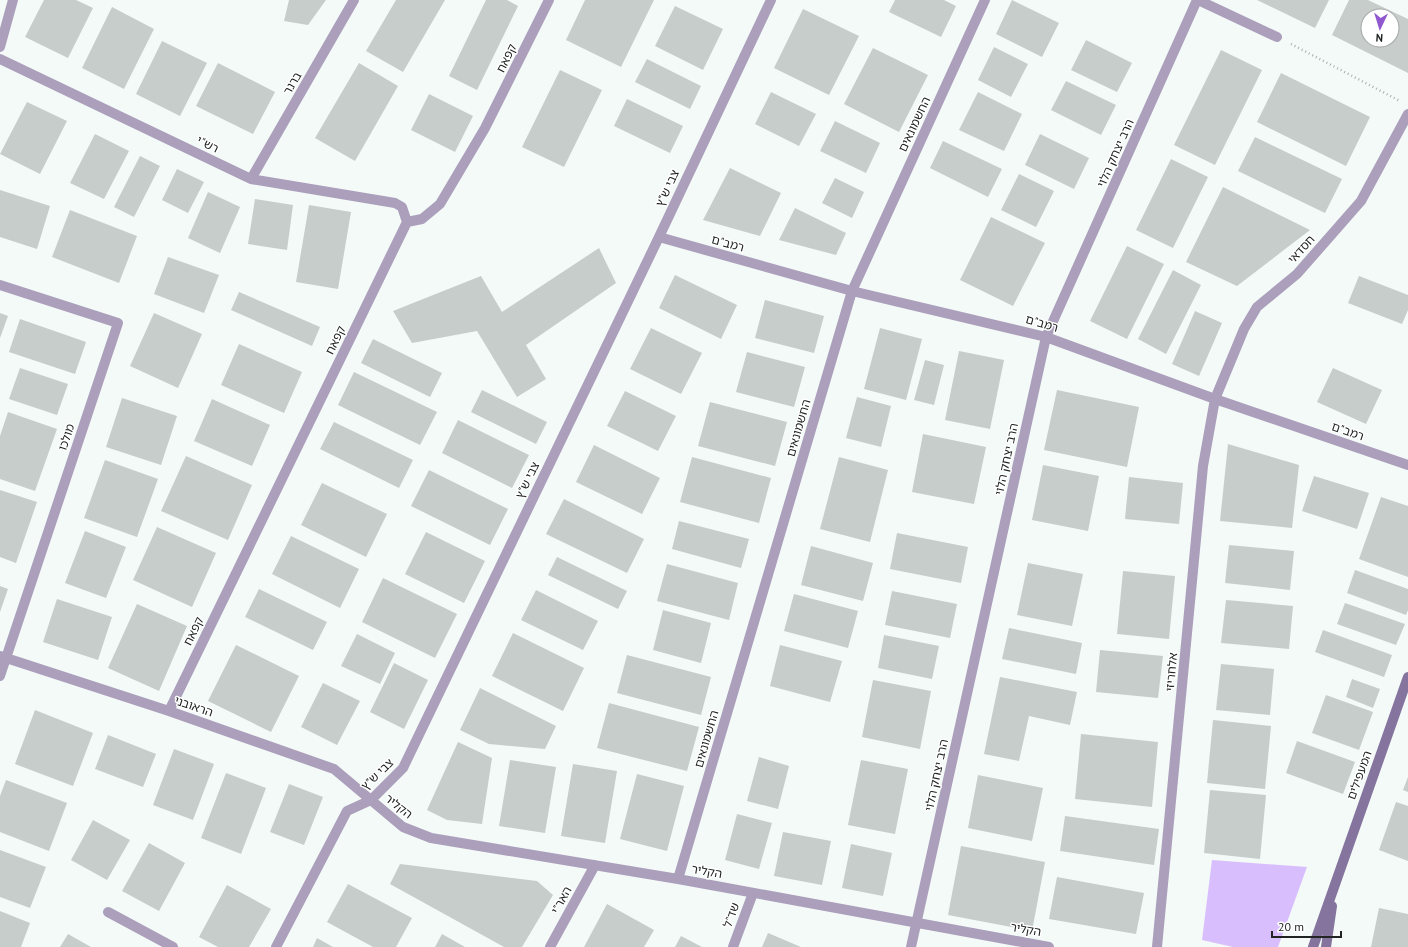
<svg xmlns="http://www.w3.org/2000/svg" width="1408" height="947" font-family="'PT Sans','Noto Sans Hebrew',sans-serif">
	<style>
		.green { fill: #d9befd }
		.building { fill: #c6cdcb; fill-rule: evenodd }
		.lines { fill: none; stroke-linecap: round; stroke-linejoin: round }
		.path { stroke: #abb1af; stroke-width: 2.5; stroke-dasharray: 1 3; stroke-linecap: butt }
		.street { stroke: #ab9fbb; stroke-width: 10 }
		.secondary { stroke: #85749d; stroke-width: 10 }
		.labels { text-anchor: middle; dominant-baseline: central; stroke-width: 3; stroke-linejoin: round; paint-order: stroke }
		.street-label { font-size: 12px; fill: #212423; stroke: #fff }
	</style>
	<rect width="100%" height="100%" fill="#f3faf8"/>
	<path class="green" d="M1212,860l95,7 -29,80h-45l-31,-7z"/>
	<path class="building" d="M44,0h32l17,8 -25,50 -43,-21z
		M289,0h37l-18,25 -24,-4z
		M396,0h49l-42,72 -37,-21z
		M486,0h21l11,6 -41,84 -28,-14z
		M585,0h69l-33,67 -55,-27z
		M895,0h49l12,6 -15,31 -52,-25z
		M1012,0l47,23 -17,34 -46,-23z
		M1257,0h72l-14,28z
		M1349,0h19l40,19v54l-76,-38zM1368,16h24v24h-24z
		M675,6l48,23 -20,41 -48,-24z
		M112,7l42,22 -30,60 -42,-21z
		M803,9l56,27 -30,59 -55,-27z
		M1086,40l46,23 -15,29 -46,-22z
		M162,41l45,22 -27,53 -44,-22z
		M994,47l34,17 -17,33 -33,-17z
		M873,48l55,27 -29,57 -55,-28z
		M1221,50l41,20 -47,95 -41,-20z
		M647,59l54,27 -11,23 -55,-27z
		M218,63l57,29 -22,42 -57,-28z
		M359,63l39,23 -43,75 -40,-23z
		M560,70l42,20 -38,77 -42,-20z
		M1281,73l89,44 -24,49 -89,-44z
		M1066,81l50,24 -15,30 -50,-25z
		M771,92l45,22 -17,32 -44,-22z
		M978,92l44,22 -18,37 -45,-21z
		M429,94l44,22 -18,36 -44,-22z
		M627,99l56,27 -13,27 -56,-27z
		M27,102l40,19 -27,53 -40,-20z
		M835,121l45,22 -14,30 -46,-22z
		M95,134l34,17 -25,48 -34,-16z
		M1040,134l49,24 -15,31 -49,-24z
		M1255,137l87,42 -17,34 -87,-42z
		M943,141l59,28 -14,28 -58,-29z
		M140,156l20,10 -26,51 -20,-10z
		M1171,159l37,18 -35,71 -37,-18z
		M730,168l51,25 -21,43 -57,-16z
		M177,169l27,13 -16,31 -26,-13z
		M1019,174l35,17 -18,36 -35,-17z
		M835,178l29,14 -12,26 -30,-15z
		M1223,187l87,43 -73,56 -51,-24z
		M0,190l50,16 -13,43 -37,-12z
		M208,192l32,15 -20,46 -32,-15z
		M255,199l38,6 -6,45 -39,-6z
		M309,205l42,7 -13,77 -42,-7z
		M795,208l51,25 -10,22 -57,-15z
		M70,210l67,26 -18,47 -67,-26z
		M991,217l54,26 -32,63 -53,-26z
		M1127,246l37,18 -37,75 -37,-18z
		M599,248l17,35 -90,62 20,34 -29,18 -40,-66 -65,12 -19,-32 88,-35 21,36z
		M168,257l51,18 -15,38 -50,-19z
		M1173,270l28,15 -35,69 -28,-15z
		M675,275l62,30 -16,34 -62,-31z
		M1359,276l49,19v15l-6,14 -54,-21z
		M239,292l81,35 -8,19 -81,-36z
		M765,300l59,16 -10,37 -59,-15z
		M1195,311l27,12 -23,53 -27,-12z
		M0,313l8,3 -8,22z
		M154,313l48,21 -24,54 -48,-22z
		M20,319l66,23 -11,32 -66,-22z
		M651,328l51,25 -21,41 -51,-25z
		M880,328l42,11 -16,61 -42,-11z
		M373,339l69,34 -12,24 -69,-34z
		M239,344l63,28 -18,41 -63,-28z
		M959,351l45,9 -14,69 -45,-9z
		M747,352l58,15 -11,40 -58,-15z
		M925,360l19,5 -10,40 -20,-5z
		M20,368l48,16 -11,31 -48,-16z
		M1333,368l49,22 -16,34 -49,-22z
		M354,372l83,40 -17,33 -82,-40z
		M482,390l65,32 -11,22 -65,-32z
		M1057,390l82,17 -12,60 -83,-17z
		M625,391l51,25 -18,35 -51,-25z
		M857,397l34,9 -10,41 -35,-9z
		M122,398l55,18 -16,49 -55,-18z
		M212,399l58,26 -18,41 -58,-25z
		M710,402l77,20 -12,44 -77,-20z
		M8,412l49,17 -22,62 -35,-12v-43z
		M458,420l71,35 -17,33 -70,-35z
		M334,422l79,38 -14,28 -79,-39z
		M923,434l63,13 -12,57 -62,-12z
		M1228,444l71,21 -7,63 -72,-7z
		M594,445l66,33 -18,36 -66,-32z
		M186,456l66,29 -24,55 -67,-29z
		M692,457l79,21 -12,45 -79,-21z
		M839,457l49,13 -18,72 -50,-13z
		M105,460l53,19 -21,58 -53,-19z
		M1043,465l56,11 -11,55 -56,-11z
		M429,470l79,39 -18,36 -79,-39z
		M1314,476l55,17 -12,36 -55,-18z
		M1129,477l54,6 -4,41 -54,-5z
		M322,483l65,31 -21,43 -65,-32z
		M0,490l37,12 -21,61 -16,-6z
		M1381,497l27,9v71l-49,-18z
		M564,499l80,40 -17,34 -81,-39z
		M679,521l70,18 -8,29 -69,-19z
		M157,527l59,26 -24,54 -59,-27z
		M85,531l41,16 -20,51 -41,-15z
		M426,532l59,29 -21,42 -59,-29z
		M897,533l71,14 -7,36 -71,-14z
		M291,536l68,33 -19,39 -68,-34z
		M1229,545l65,6 -4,39 -65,-7z
		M811,546l62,17 -10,38 -62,-16z
		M557,557l70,34 -9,18 -70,-34z
		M1028,563l55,11 -11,52 -55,-11z
		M667,564l71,19 -9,37 -72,-19z
		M1355,570l53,19v21l-2,5 -59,-22z
		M1123,571l52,5 -6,63 -52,-5z
		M383,578l74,36 -22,44 -73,-36z
		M0,586l8,3 -8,23z
		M259,589l68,33 -14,28 -68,-33z
		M536,590l62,31 -15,29 -62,-30z
		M892,591l65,13 -7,34 -65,-13z
		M794,594l64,17 -10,37 -64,-17z
		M57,599l55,18 -14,43 -55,-18z
		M1226,600l67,6 -4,43 -68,-6z
		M1345,603l60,21 -9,21 -59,-21z
		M137,604l50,22 -28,65 -51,-23z
		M663,610l48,13 -10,40 -48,-13z
		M1009,628l73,15 -6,31 -74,-15z
		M1323,630l69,25 -8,22 -69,-25z
		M513,633l71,35 -21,43 -71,-35z
		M357,634l38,19 -15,31 -39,-18z
		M884,635l55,11 -7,33 -54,-11z
		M236,645l63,31 -28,56 -63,-31z
		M780,645l62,16 -12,41 -60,-16z
		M1100,650l63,6 -5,42 -62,-6z
		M627,655l84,22 -10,38 -84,-22z
		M394,663l34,17 -24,49 -34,-17z
		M1221,664l53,5 -4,46 -54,-5z
		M1000,677l77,15 -7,33 -41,-9 -10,45 -35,-7z
		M1352,679l28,10 -7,19 -27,-11z
		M873,680l58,11 -11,58 -58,-12z
		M323,683l37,18 -23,44 -36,-18z
		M480,688l76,38 -11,23 -56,-5 -29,-14z
		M1326,695l47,17 -14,38 -47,-17z
		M609,703l90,24 -12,44 -90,-23z
		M35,710l58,23 -20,53 -58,-22z
		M1213,720l58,6 -6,63 -58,-6z
		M1081,734l77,8 -6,65 -77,-8z
		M108,735l48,19 -13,33 -48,-18z
		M1297,741l58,21 -12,32 -57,-21z
		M458,742l34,16 -10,66 -35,-4 -20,-10z
		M174,749l40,15 -21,56 -40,-15z
		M759,757l30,9 -11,43 -31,-8z
		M510,760l46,7 -11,66 -46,-7z
		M861,760l47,9 -13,65 -47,-9z
		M573,764l44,7 -12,72 -44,-7z
		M226,773l40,15 -25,66 -40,-16z
		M637,774l47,12 -17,65 -47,-12z
		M978,775l65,13 -11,53 -64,-13z
		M1408,777v15l-5,-2z
		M6,780l61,23 -18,48 -49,-19v-36z
		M289,784l34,13 -19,48 -34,-13z
		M1210,790l56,5 -6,64 -56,-6z
		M1396,802l12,4v55l-29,-11z
		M737,814l35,9 -13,46 -34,-9z
		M1065,816l94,13 -5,36 -94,-14z
		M93,820l37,20 -23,40 -36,-20z
		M783,832l48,9 -9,44 -48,-9z
		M149,843l36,20 -26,48 -37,-20z
		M851,844l41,9 -9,43 -41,-8z
		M961,846l84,16 -13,69 -84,-16z
		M0,850l46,17 -16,41 -30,-11z
		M400,864l137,17 16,14 -31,52h-18l-114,-63z
		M1057,877l87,16 -8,41 -87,-15z
		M348,884l64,34 -16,29h-23l-46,-25z
		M227,885l44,24 -22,38h-31l-19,-10z
		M607,904l47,26 -10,17h-60z
		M1379,908l29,6v33h-37z
		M0,911l30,12 -9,24h-21z
		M768,933l33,14h-39z
		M68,934l23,13h-31z
		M442,934l23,13h-30z
		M681,936l21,11h-27z
		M317,938l16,9h-20z"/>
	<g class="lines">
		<path class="path" d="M1291,44l109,57"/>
		<path class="street" d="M1198,0l79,37
			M0,47l13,-47
			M0,59l251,120 144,24 7,4 5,15
			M251,179l103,-179
			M659,237l193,54 194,46 169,62 193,66
			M0,285l118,38 -118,353
			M0,656l169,55 165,58 69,58 28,11 247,41 371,68
			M169,711l238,-489 15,-3 18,-15 45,-76 64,-128
			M678,879l174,-588 133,-291
			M108,912l65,35
			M276,947l71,-136 24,-11 32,-32 256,-531 112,-237
			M550,947l45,-82
			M733,947l20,-54
			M911,947l135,-610 151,-337
			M1157,947l46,-481 12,-67 29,-70 13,-22 40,-33 64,-73 47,-87"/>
		<path class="secondary" d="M1313,947l95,-270
			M1326,947l6,-41"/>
	</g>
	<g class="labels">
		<g class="street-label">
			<text transform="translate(506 58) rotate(-64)">קפאח</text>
			<text transform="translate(292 83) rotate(-60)">ברנר</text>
			<text transform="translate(914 124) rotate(-65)">החשמונאים</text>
			<text transform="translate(208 144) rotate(26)">רש"י</text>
			<text transform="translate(1115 153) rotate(-66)">הרב יצחק הלוי</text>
			<text transform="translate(667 188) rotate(-65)">צבי ש"ץ</text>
			<text transform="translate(728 243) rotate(15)">רמב"ם</text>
			<text transform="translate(1301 249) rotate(-48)">חסדאי</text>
			<text transform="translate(1042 323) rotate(16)">רמב"ם</text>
			<text transform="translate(335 340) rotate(-64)">קפאח</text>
			<text transform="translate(798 428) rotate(-74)">החשמונאים</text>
			<text transform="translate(1348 431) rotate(19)">רמב"ם</text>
			<text transform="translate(66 437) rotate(-71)">מולכו</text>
			<text transform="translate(1006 459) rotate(-78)">הרב יצחק הלוי</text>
			<text transform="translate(527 480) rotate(-64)">צבי ש"ץ</text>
			<text transform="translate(193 631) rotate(-64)">קפאח</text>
			<text transform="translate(1171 672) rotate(-85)">אלחריזי</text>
			<text transform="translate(194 706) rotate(19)">הראובני</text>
			<text transform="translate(706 739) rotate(-74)">החשמונאים</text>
			<text transform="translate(377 774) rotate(-44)">צבי ש"ץ</text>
			<text transform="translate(936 775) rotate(-78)">הרב יצחק הלוי</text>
			<text transform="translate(1359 775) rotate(-70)">המעפילים</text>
			<text transform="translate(399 806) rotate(38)">הקליר</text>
			<text transform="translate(707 871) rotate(10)">הקליר</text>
			<text transform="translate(561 900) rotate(-61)">האר"י</text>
			<text transform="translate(731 915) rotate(-70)">שד"ל</text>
			<text transform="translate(1026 929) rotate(10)">הקליר</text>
		</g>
	</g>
	<g transform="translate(1380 28) rotate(184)"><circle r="19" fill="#ffffff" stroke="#a6a7a7"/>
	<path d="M0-3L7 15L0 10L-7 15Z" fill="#9157ce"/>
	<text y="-6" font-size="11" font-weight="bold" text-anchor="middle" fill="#212423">N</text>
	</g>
	<path d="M1272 931v6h69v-6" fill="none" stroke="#212423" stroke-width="2"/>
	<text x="1278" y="931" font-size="12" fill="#212423" stroke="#ffffff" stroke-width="3" paint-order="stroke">20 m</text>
</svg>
